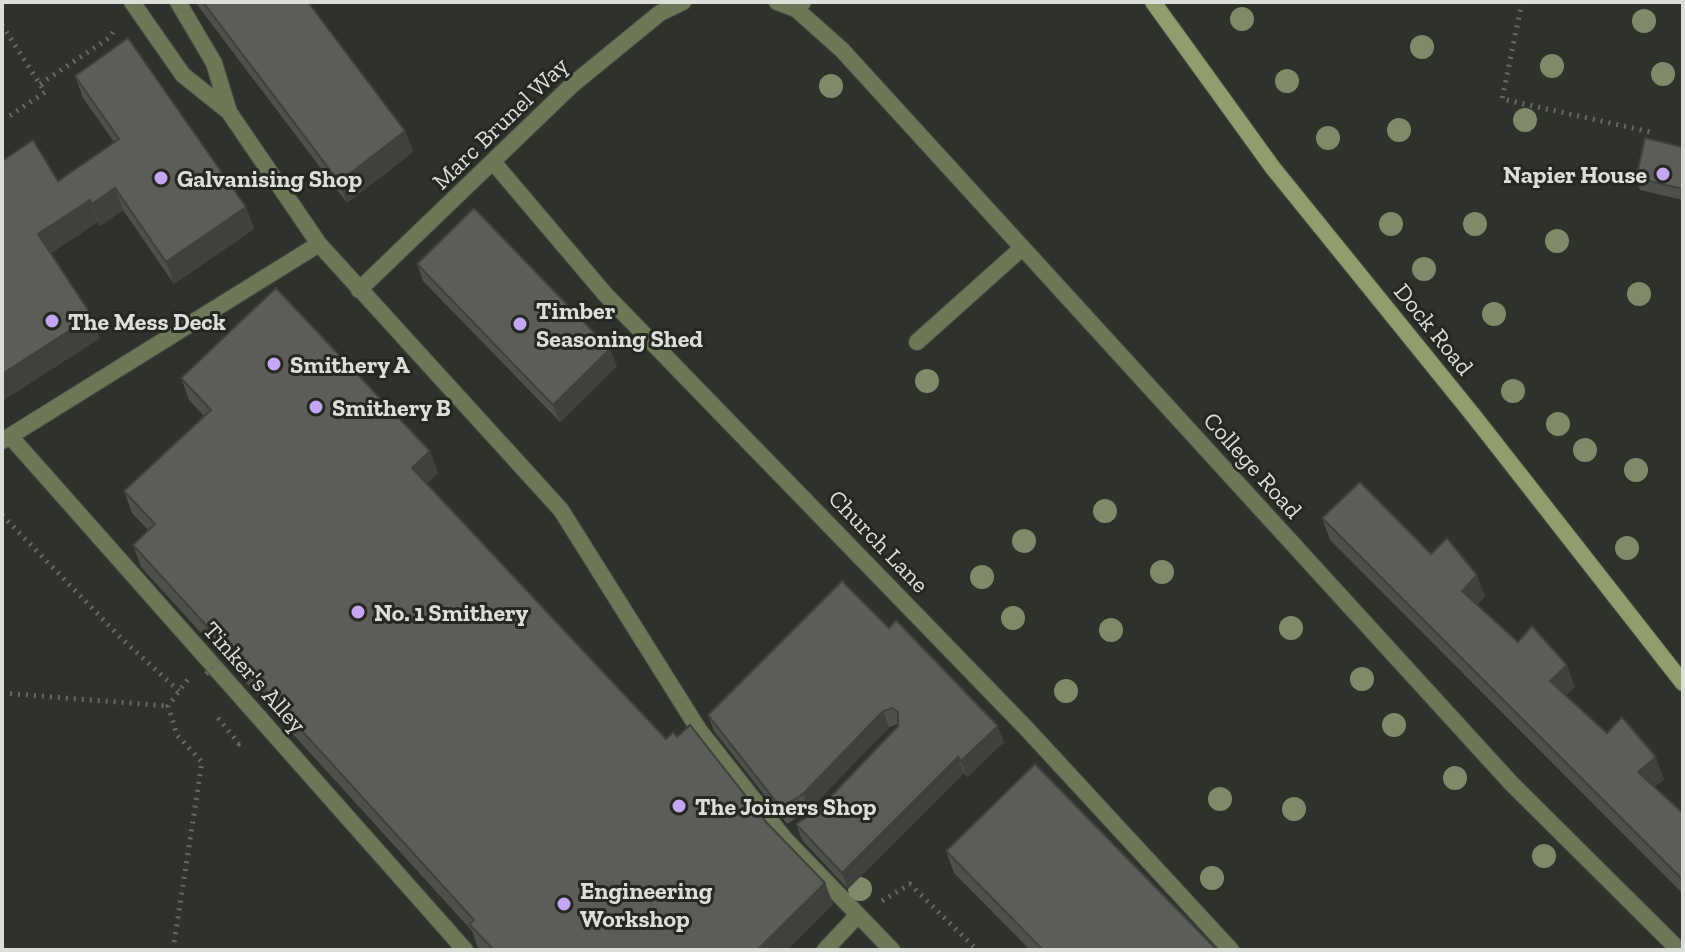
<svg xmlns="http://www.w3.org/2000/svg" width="1685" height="952" font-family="'Zilla Slab',serif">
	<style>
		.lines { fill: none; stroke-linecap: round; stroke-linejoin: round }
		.lane-casing { stroke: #4b4d47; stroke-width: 18 }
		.secondary-casing { stroke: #4b4d47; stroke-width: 18 }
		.path { stroke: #666862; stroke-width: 5; stroke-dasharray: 2 6; stroke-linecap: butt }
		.lane { stroke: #6e7758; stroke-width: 16 }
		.secondary { stroke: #909e6d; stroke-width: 16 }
		.path-bridge { stroke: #666862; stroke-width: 5; stroke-dasharray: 2 6; stroke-linecap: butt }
		.tree { fill: #808a6a }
		.wall { fill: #4e504a }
		.shaded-wall { fill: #40413c }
		.building { fill: #5b5d56; stroke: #40413c; stroke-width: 2 }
		.poi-dot { fill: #c3a7f2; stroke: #252721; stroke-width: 3 }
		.labels { text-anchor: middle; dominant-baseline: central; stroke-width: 6; stroke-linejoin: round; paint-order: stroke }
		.street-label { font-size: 24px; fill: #dcdeda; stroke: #252721 }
		.poi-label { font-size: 24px; font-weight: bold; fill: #dcdeda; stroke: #252721; text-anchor: start }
	</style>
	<rect width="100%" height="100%" fill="#2f312b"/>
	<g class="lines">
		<defs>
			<path id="lane" d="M132,2l51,73 45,36
				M178,2l36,61 15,49 90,132 242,266 138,220 85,108 108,112
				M777,2l19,7 7,-7
				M796,9l46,41 669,733 168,167
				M494,163l111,131 421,434 205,222
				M359,290l213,-205 88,-72 23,-11
				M917,342l105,-94
				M10,436l455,514
				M2,441l317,-197
				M825,950l32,-34"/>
			<path id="secondary" d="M1153,2l120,166 200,247 210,268"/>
		</defs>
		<use href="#lane" class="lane-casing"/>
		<use href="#secondary" class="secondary-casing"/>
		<path class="path" d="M1522,2l-20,97 153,34
			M2,25l43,67 -40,27
			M40,84l69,-46 7,-10
			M2,515l121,125 56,51
			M2,693l166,13
			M218,718l21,26 4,-4
			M882,901l28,-17 67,66
			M173,950l29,-188 -25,-27 -9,-29 20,-27"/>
		<use href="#lane" class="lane"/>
		<use href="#secondary" class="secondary"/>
		<path class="path-bridge" d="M206,674l17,-16"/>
	</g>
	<g class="tree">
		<circle cx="1242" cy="19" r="12"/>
		<circle cx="1644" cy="21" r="12"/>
		<circle cx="1422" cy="47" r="12"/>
		<circle cx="1552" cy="66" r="12"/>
		<circle cx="1663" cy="74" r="12"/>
		<circle cx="1287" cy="81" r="12"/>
		<circle cx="831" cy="86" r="12"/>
		<circle cx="1525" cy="120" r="12"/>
		<circle cx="1399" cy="130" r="12"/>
		<circle cx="1328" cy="138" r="12"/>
		<circle cx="1391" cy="224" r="12"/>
		<circle cx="1475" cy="224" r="12"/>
		<circle cx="1557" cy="241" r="12"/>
		<circle cx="1424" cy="269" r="12"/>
		<circle cx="1639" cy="294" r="12"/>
		<circle cx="1494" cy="314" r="12"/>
		<circle cx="927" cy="381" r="12"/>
		<circle cx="1513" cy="391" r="12"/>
		<circle cx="1558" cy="424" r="12"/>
		<circle cx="1585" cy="450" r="12"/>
		<circle cx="1636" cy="470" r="12"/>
		<circle cx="1105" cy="511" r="12"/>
		<circle cx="1024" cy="541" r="12"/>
		<circle cx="1627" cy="548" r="12"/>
		<circle cx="1162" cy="572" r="12"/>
		<circle cx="982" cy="577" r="12"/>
		<circle cx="1013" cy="618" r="12"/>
		<circle cx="1291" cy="628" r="12"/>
		<circle cx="1111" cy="630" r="12"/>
		<circle cx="1362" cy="679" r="12"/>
		<circle cx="1066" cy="691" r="12"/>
		<circle cx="1394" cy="725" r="12"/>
		<circle cx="1455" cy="778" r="12"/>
		<circle cx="1220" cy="799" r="12"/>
		<circle cx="1294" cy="809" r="12"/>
		<circle cx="1544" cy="856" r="12"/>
		<circle cx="1212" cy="878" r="12"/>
		<circle cx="860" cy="889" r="12"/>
	</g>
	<path class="wall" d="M195,2h113l97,129 8,21 -66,51z
		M75,76l171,131 8,22 -80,55 -51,-74 -23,16 -2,-4 -47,31 49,85 -98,63 56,-220 56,-39 -31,-44z
		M1683,147v53l-43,-10 -4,-12z
		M417,264l200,102 -57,56 -137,-141z
		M181,378l249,73 8,22 -12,11 240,255 101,84 58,60 8,21 -46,46h-306l-4,-4 -5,-15 -331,-364 -8,-22 15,-15 -16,-17 -8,-22 80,-75 -15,-16z
		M1322,518l109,36 54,42 -8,9 41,37 57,45 -9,8 41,38 57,46 -10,8 29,26v81l-353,-354z
		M842,581l162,161 -37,35 -3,-4 -116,116 -46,-49 -6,-16 22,-14 80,-84v-2l-9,3 -80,83 -22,14 -73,-93 -6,-16z
		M946,851l271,99h-187l-76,-77z"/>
	<path class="shaded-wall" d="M405,131l8,21 -66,51 -8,-21z
		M115,188l8,22 -23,16 -8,-22z
		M90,200l8,22 -52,34 -8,-22z
		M246,207l8,22 -80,55 -8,-22z
		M92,316l8,22 -98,63v-27z
		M610,349l7,17 -57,56 -7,-17z
		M430,451l8,22 -18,17 -8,-22z
		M1477,575l8,21 -16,16 -7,-21z
		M1567,665l8,22 -17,16 -8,-22z
		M883,711l6,16 -80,83 -6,-16z
		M998,726l6,16 -37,35 -6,-16z
		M958,757l6,16 -116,116 -6,-16z
		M1656,757l8,22 -18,15 -8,-22z
		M825,883l8,21 -46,46h-30z"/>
	<path class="building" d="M203,2h105l97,129 -66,51z
		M128,38l118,169 -80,55 -51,-74 -23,16 -2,-4 -52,34 54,82 -90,58v-213l31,-21 25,41 61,-42 -44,-63z
		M1645,138l38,9v42l-47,-11z
		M474,208l136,141 -57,56 -136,-141z
		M276,288l154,163 -18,17 254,271 7,-7 4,5 13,-12 77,98 58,60 -68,67h-263l-25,-26 5,-4 -341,-375 22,-21 -31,-33 87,-81 -30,-32z
		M1360,482l71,72 16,-16 30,37 -15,16 56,51 14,-16 35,39 -17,16 57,52 15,-16 34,40 -18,15 45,41v67l-361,-362z
		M842,581l47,47 7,-8 102,106 -37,35 -3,-4 -116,116 -46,-49 22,-14 80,-84v-14l-6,-4 -9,3 -80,83 -22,14 -73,-93z
		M1035,764l182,186h-174l-97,-99z"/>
	<g class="poi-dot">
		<circle cx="1663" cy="174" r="8"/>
		<circle cx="161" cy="178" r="8"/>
		<circle cx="52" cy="321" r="8"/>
		<circle cx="520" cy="324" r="8"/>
		<circle cx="274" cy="364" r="8"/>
		<circle cx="316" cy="407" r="8"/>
		<circle cx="358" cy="612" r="8"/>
		<circle cx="679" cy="806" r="8"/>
		<circle cx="564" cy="904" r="8"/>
	</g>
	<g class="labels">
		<g class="street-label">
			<text transform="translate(500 123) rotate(-44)">Marc Brunel Way</text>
			<text transform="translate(1434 329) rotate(51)">Dock Road</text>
			<text transform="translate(1253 465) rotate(48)">College Road</text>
			<text transform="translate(879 541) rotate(46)">Church Lane</text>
			<text transform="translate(255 677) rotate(48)">Tinker's Alley</text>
		</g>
		<g class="poi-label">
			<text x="1647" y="174" text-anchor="end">Napier House</text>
			<text x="177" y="178">Galvanising Shop</text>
			<text x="536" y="310">Timber<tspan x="536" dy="28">Seasoning Shed</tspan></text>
			<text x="68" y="321">The Mess Deck</text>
			<text x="290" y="364">Smithery A</text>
			<text x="332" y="407">Smithery B</text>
			<text x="374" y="612">No. 1 Smithery</text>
			<text x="695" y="806">The Joiners Shop</text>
			<text x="580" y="890">Engineering<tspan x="580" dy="28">Workshop</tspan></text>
		</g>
	</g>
	<rect width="1685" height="952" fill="none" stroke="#dcdeda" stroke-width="8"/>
</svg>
